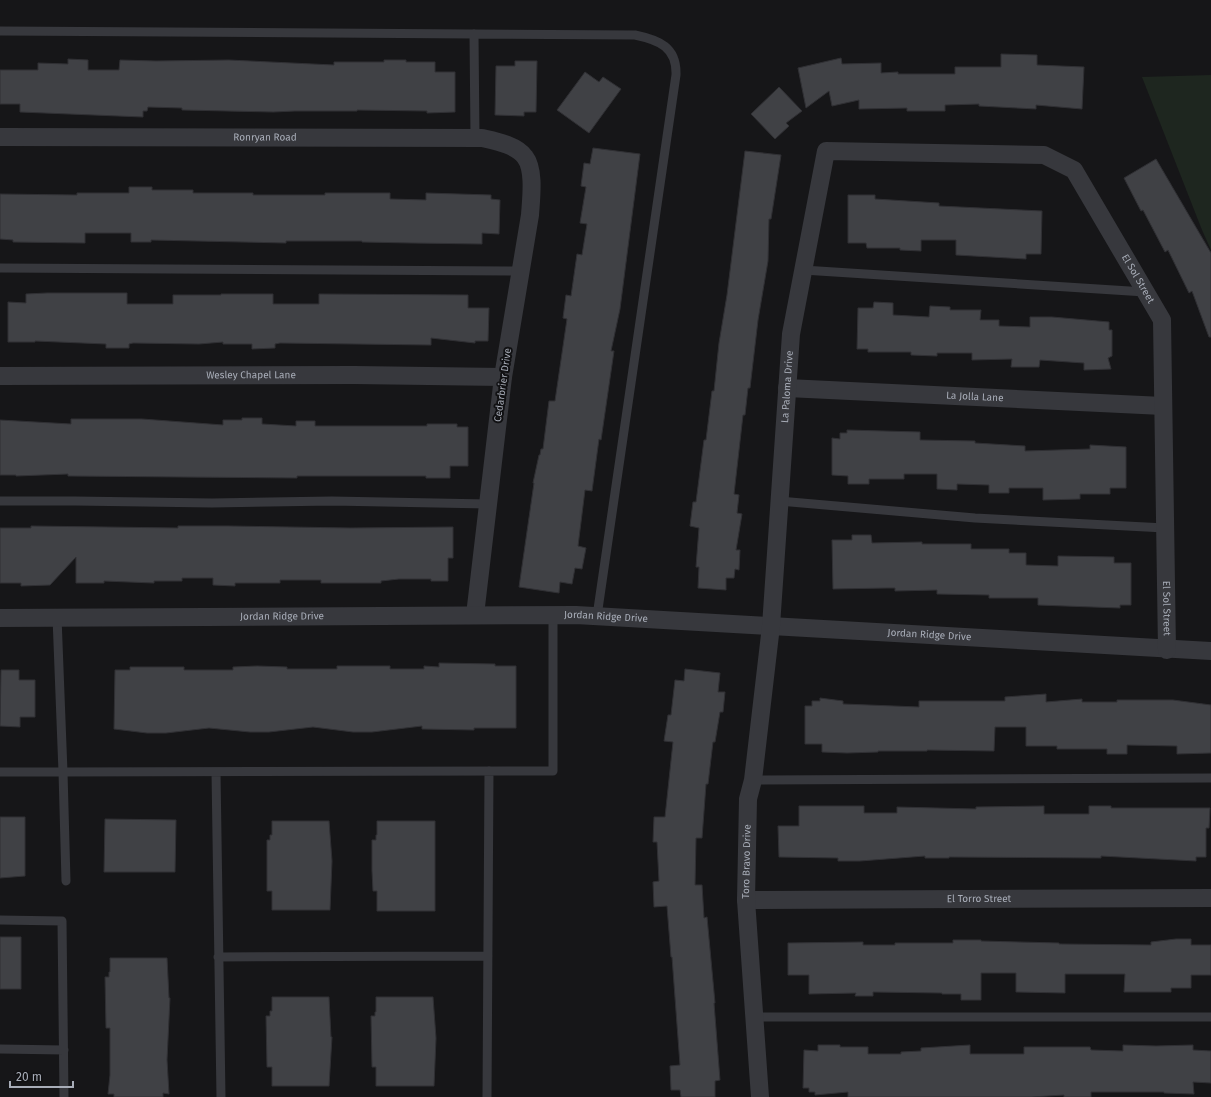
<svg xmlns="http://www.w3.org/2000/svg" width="1211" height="1097" font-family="'Fira Sans',sans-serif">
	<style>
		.green { fill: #1e261f }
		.building { fill: #404145; stroke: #303034 }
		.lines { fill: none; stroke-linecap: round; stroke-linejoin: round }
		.lane { stroke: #37383d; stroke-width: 9 }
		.street { stroke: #37383d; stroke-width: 18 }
		.labels { text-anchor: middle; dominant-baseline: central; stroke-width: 4; stroke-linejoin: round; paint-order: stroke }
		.street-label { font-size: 10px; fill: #a8adb8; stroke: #111113 }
	</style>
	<rect width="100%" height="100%" fill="#161618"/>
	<path class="green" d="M1211,75v175l-9,-20 -60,-153z"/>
	<path class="building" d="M1001,54l36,1v10l47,2 -2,42 -46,-4v4l-57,-3v-2l-34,1v6h-38v-3l-48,1v-9l-27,6 -3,-15 -23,17 -8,-40 43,-10 1,6 39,-1v10l17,-1v2h57v-7h46z
		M68,59l20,1v10h31l1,-10 36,1 73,-1 105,5v-3h50v-2h22v2h29v10h20v40l-28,1v-2l-70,-1v1h-62l-22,1 -91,-2v-2l-34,-1 -1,4h-4v6l-123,-5v-8h-20v-34h38v-7l30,1z
		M515,61h22l-1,51h-12v4l-29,-1 1,-49h19z
		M585,72l14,10 4,-5 18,12 -32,44 -32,-23z
		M779,87l23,24 -16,12 3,3 -14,13 -24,-25z
		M593,148l47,6 -20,155 -9,42h3l-13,89 -2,-1 -7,52 -7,-1 -7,56 8,2 -4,21 -7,-1 -3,16 -12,-2 -1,11 -40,-6 15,-104h-1l6,-28h1l1,-6h2l6,-48h6l12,-82 -4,-1 3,-23 5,1 6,-42 5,1 5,-31 -7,-1 6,-36 -5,-1 3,-23 6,1z
		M745,151l36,4 -10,64h-2l-1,42 -10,59 -8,68h-2l-3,27h-2l-9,79 5,1 -2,18 5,1 -6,36h4l-1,20 -4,-1 -1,9h-8v12l-28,-2 1,-21h-3l3,-39 -9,-2 3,-24h3l8,-62h2l6,-49h2l5,-48 8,-48z
		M1156,159l55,94v84h-2l-17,-46 -3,2 -21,-43 -3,2 -22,-42 -2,1 -17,-33z
		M129,187h23v3h41v3h60v2h72v-2h65v6l36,1v-7l65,2v4l9,1 -1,34 -17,-1v11l-70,-1 -50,-1v-1h-76v2l-135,-3v2h-20v-9h-46v10l-72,-1v-2l-13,-1v-45l77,1v-2h52z
		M848,195h27v4l64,4v3l103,5 -1,43h-15v5l-70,-4v-15h-35v11l-21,-1v-2h-33l-1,-5h-18z
		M47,293h80v11h46v-9h48v-1h52v10h46v-10l149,1v13h21l-1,33h-13v2l-44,-5v7l-151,-2 -5,1v4l-23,1v-5h-29v-2l-24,2 -66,-1 -4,1v4h-23v-4l-71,-3v1h-27v-40l18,1v-9z
		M874,302l19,1v12l36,2 1,-11 20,1v3h31l-1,10h19v6l31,1v-10h22l57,5v8h3v26l-4,2 3,11 -27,1v-7l-44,-3 -1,7h-28l1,-8 -40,1v-7h-35v3l-26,-1v-3h-43v-3h-11l1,-41h15z
		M242,418h20v6l34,2v-5h19v5h112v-2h30v3h11v39h-18v12h-24v-2h-129v2l-229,-2v-2l-52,2v-1h-16v-55l71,4v-5h71l81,6v-5h19z
		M847,430l73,2v8l55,1v2l50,3v5l65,-2v-4l36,2v41h-16v6h-30v5l-37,1v-12h-34v5h-20v-8l-32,-1v6l-20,-1v-15h-33v5h-35v5h-21v-8l-16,-1v-37l8,1v-6h7z
		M31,526l147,2v-2h51l122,2 102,-1v31h-5v23h-17v-2h-32l-18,2v2h-60v-3h-41v3h-45v3l-22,-1v-7h-31v3h-28v2l-50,-2v2h-28v-26l-26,28 -29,1v-3h-21v-55h31z
		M852,535h19l1,8 50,-1v2h49v5h38v4h17v12l32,1v-10l56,1v6h17v42h-11v3l-82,-3v-7h-49v-3l-52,-1v-4l-42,1v-3h-8l-54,1 -1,-49h20z
		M439,663l56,1v2h21v62h-42v2l-52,-1v-3l-50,6h-19l-40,-5 -44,5h-19l-41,-4 -43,5h-19l-33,-4 1,-59h15v-3h54v3h49v-3l24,-1 30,1v2h50v-3h53v3h34v-3l15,1z
		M685,669l35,4 -2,19h7l-2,20h-3l-5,30h-2l-5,42h-2l-4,54h-6l-1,47h7l2,33 3,-1 8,86h-1l6,77 -5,1v16h-34l-1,-7h-9l-1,-24 10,-1 -8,-108h-1l-4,-51 -13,1 -1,-25 6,-1 -2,-39h-4l1,-25h11l8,-75 -9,-1 4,-26h3l4,-35 9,1z
		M1,670h18v10h16v37h-15v10l-20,-1z
		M1046,694v8l36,-3v3h35v-2h56l38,5v48l-34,1v-8l-50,-1v9h-20v-5h-50v-3h-31v-19h-31l-1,24 -67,-1v1h-49v1l-31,1 -25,-1v-8h-17v-38h7v-5h8v-3l23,3v3l76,3v-6h86v-4z
		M799,806h65v7h33v-6l79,2v-2l68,-1v8h45v-8h22v2h99l-1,20h-3v29h-10v4l-95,-5v2l-152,-1v1h-24v-2l-65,5h-22v-3l-59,-1 -1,-31h21z
		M0,817h25v59l-25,2z
		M105,819l71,1 -1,52h-71z
		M272,821h57l3,40 -2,49h-58v-19h-5v-51h3v-5h2z
		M377,821h58v90h-58v-20h-4l-1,-20v-31h4v-5h1z
		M0,937h21v52h-21z
		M1176,939h15v6h20v30h-20v13h-20v4h-47l1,-18h-60v19l-49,-1v-19h-35v27h-20v-6h-19v-1l-69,-1v4h-18l1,-3 -47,1v-19h-21v-32l75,-1v3h32v-2h58v-3h28v1l78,2v1l92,1v-3z
		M110,958h57l2,40h1l-3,62 2,34 -6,-1v4h-49v-3h-6l2,-19v-47h-4l-1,-51h4v-5h1z
		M272,997h57l2,40h1l-3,49h-57v-19h-5l-1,-51h4v-5h2z
		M376,997h57l3,41 -2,48h-58v-19h-4l-1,-51h4v-4h1z
		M818,1045h22v2h28v7h33v-2l20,-1v-3l49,-3v9h54v-7h66l1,3 32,1v-6l33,1 37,-1v5l18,1v32l-18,-1 1,12 -30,-1v-1h-73v5h-27v-2l-32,2h-184v-5l-33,3v-3h-6v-4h-6l1,-38 14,1z"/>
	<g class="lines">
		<path class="lane" d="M0,31l635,4c24,5 42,12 41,40l-79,541
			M474,34l1,104
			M0,268l520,3
			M803,270l342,22
			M0,501h75l137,2 120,-2 156,3
			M779,501l196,17 190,10
			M57,617l6,155 490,-1v-156
			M0,772h63l3,109
			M216,772l5,325
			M753,780l458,-2
			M0,920l62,1 2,176
			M218,957l270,-1
			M754,1017h457
			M0,1049l64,1
			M487,1097l2,-326"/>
		<g class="street">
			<path id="s1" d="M0,137l482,1c13,3 35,7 43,19 10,13 6,42 5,58l-27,162 -28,238"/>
			<path id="s2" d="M0,376l354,-1 149,2"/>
			<path id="s3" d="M787,388l376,18"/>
			<path id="s4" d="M0,618l576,-3 635,36"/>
			<path id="s5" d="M746,900l465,-2"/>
			<path id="s6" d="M760,1097l-14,-197 2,-101 5,-19 18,-154 20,-292 35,-183 218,4 30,15 88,150 5,330"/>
		</g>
	</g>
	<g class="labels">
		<g class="street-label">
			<text stroke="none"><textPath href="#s1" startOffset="265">Ronryan Road</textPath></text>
			<text stroke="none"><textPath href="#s6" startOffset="1330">El Sol Street</textPath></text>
			<text stroke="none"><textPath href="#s2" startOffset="251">Wesley Chapel Lane</textPath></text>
			<text transform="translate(503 385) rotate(-82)">Cedarbrier Drive</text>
			<text stroke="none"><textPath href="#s6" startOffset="713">La Paloma Drive</textPath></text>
			<text stroke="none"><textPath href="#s3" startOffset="188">La Jolla Lane</textPath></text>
			<text stroke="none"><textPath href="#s6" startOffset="1666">El Sol Street</textPath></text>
			<text stroke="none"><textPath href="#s4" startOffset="282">Jordan Ridge Drive</textPath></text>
			<text stroke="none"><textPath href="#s4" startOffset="606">Jordan Ridge Drive</textPath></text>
			<text stroke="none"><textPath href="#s4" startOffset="930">Jordan Ridge Drive</textPath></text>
			<text stroke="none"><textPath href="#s6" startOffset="236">Toro Bravo Drive</textPath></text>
			<text stroke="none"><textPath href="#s5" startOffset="233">El Torro Street</textPath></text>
		</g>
	</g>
	<path d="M10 1081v6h63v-6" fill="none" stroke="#a8adb8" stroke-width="2"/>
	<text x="16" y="1081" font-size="12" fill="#a8adb8" stroke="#111113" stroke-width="3" paint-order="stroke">20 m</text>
</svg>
